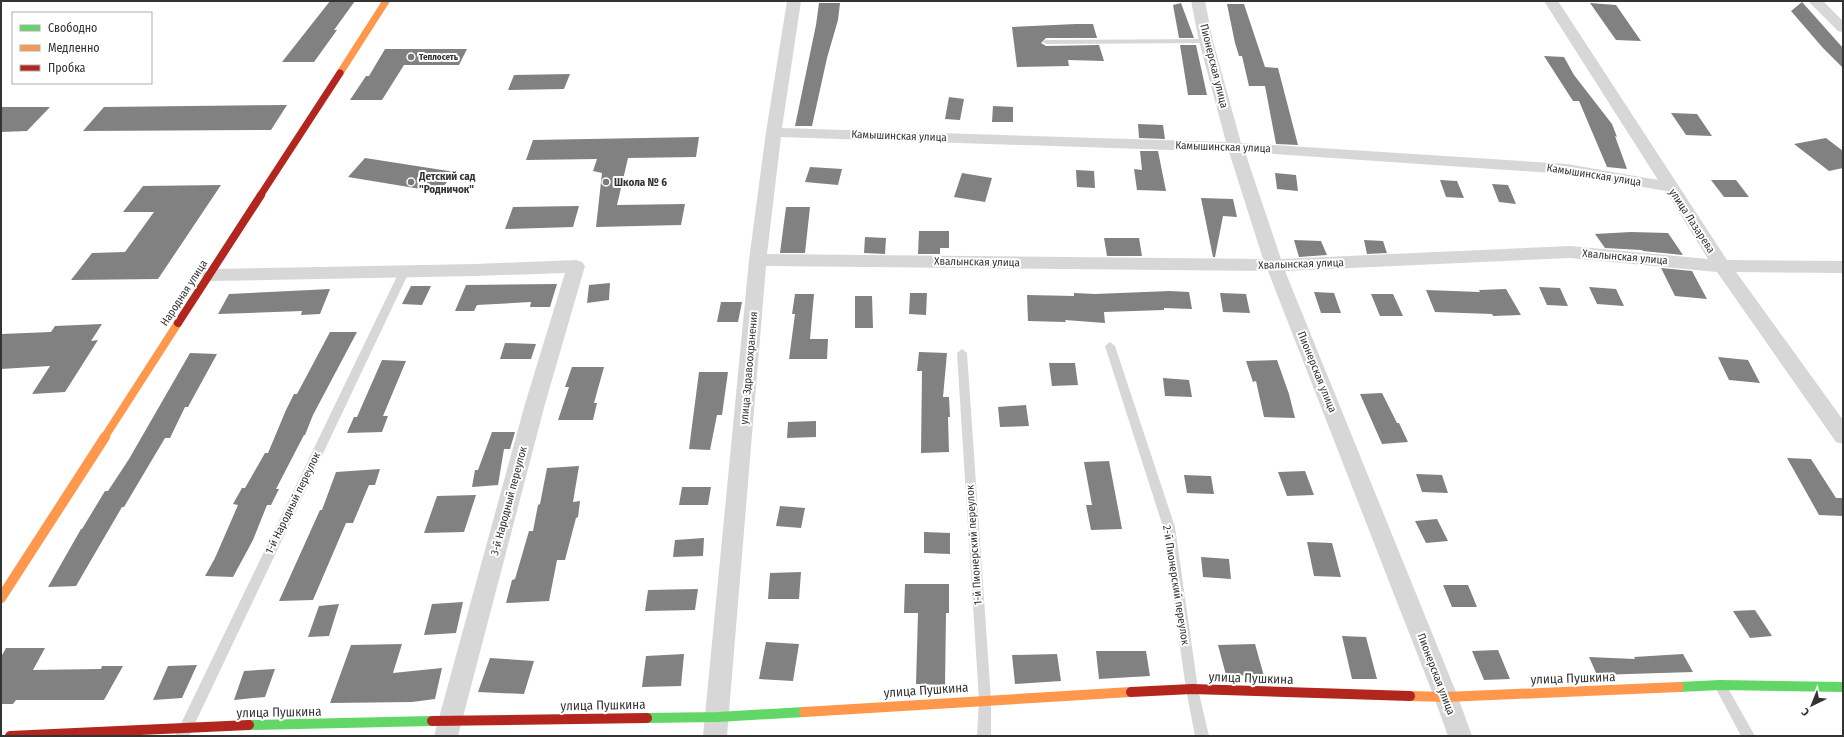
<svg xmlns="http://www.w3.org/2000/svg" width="1844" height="737" font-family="'Fira Sans Condensed',sans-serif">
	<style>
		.building { fill: #818181 }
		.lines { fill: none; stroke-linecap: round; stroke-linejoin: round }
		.lane { fill: #d7d7d7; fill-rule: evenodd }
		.street { fill: #d7d7d7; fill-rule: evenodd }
		.fast { stroke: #63d668; stroke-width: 10 }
		.slow-far2 { stroke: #ff974d; stroke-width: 7 }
		.slow-far1 { stroke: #ff974d; stroke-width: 8 }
		.slow { stroke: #ff974d; stroke-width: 10 }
		.jam-far2 { stroke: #b3261e; stroke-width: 7 }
		.jam-far1 { stroke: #b3261e; stroke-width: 8 }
		.jam { stroke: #b3261e; stroke-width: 10 }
		.poi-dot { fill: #7a7a7a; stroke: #fff; stroke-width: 1.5 }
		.labels { text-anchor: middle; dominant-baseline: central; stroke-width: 4; stroke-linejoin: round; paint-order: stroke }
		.far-poi-label { font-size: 9px; font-weight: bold; fill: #333; stroke: #fff; text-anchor: start }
		.street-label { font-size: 11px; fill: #333; stroke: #fff }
		.poi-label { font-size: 11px; font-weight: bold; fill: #333; stroke: #fff; text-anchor: start }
		.near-street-label { font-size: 13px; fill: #333; stroke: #fff }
	</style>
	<rect width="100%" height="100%" fill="#fff"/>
	<path class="building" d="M330,1h25l-21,29h3l-23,32h-32z
		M1802,2l41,46v20l-20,-20 -32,-37z
		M819,3h21l-2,17 -11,38 -15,68h-17l21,-101z
		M1181,3l13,35h-15l-6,-33z
		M1590,3l26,2 25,36 -25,-1z
		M1227,4h17l21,63 13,1 20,77 -22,-1 -11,-58h-16l-7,-30h-3l-4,-13z
		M1076,24h17l4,14h-51l-5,5 5,3 53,-1 5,16 -36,-1 1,6 -52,1 -5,-40z
		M1180,45h16l11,50h-19z
		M385,49h82l-8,16h-55l-22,35h-32l16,-24h3z
		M1544,56l20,1 10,18 38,49 5,13 -2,-1 12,33 -20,-2 -28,-66h-6z
		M570,74l-6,15 -56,1 6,-15z
		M949,97l15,2 -4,21 -15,-1z
		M287,105l-16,25 -188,1 21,-24z
		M993,106l20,1v15h-21z
		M1,107h49l-23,24 -26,1z
		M1671,113l26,1 15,22 -26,-1z
		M1138,124l25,1 2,14 -26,-1z
		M699,137l-3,20 -68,1 -11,47 68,-1 -4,21 -85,2 6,-54 -9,-2 4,-12 -71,1 7,-20z
		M1826,138l17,13v17l-14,3 -35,-27z
		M1140,151h18l8,40 -29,-1 -3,-21 8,1z
		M365,158l90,14 -16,20 -91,-15z
		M810,167l32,2 -4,16 -33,-3z
		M1076,170l18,1 1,17 -18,-1z
		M962,173l30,5 -7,24 -31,-5z
		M1275,173l21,2 2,16 -21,-2z
		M1440,180l17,1 7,17 -18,-1z
		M1711,180h25l13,17h-25z
		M1492,184l16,1 8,19 -17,-2z
		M221,185l-63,94 -87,1 21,-27 33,-1 29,-40h-31l20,-26z
		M1201,198l32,1 4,18 -14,-1 -8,41h-2z
		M579,206l-6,21 -68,2 8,-22z
		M786,207h24l-5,46h-25z
		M919,231h30v17h-9v6h-22z
		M1631,232l37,1 15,22 -40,-4 -1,-1 -37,-2 -10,-14z
		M865,237l21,1 -1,16 -21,-1z
		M1104,238h35l3,18h-35z
		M1294,240l27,1 6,14 -28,2z
		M1364,240l19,1 4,12 -20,1z
		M1661,268l31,3 15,28 -32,-3z
		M610,283l-1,17 -22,3 2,-18z
		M557,284l-7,23h-20l1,-5 -54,3 -3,6h-19l11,-26z
		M411,286h20l-9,19 -20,-1z
		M1539,287l21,1 8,18 -21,-1z
		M1589,287l27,2 8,17 -27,-2z
		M330,289l-10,25 -19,1 1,-4 -84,3 11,-20z
		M1506,289l15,26 -28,1 -1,-2 -57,-2 -9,-22 54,2 -1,-2z
		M1170,291l19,1 3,17 -28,-1v2l-60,2 1,11 -40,-3 1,2 -38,-1 -1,-26 47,1v-3l21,1z
		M1314,292l20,1 7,20h-20z
		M910,293h17l-1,22 -17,-1z
		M1220,293l26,1 4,19 -27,-1z
		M795,294h19l-4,45h18l-1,20h-38l6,-45h-3z
		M1371,294h22l10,22h-23z
		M855,296h17l1,32h-18z
		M721,302h21l-4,20h-21z
		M102,324l-11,17 7,-1 -33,52 -33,2 18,-28 -49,3v-35l50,-2 4,-6z
		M330,332h27l-44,83 -8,20h-1l-28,54h3l-8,16h-4l-14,35 -20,37 -28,-1 10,-18 23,-53 -5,-1 9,-16h3l20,-35h3l18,-43 8,-16h3z
		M505,343l31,1 -5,15h-31z
		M919,352l28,1 -4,44h6l1,20h-2l1,35 -28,1 1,-82h-5z
		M190,353l27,1 -29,53h-3l-15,31h-5l-41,69h-2l-46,79 -28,1 33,-58h1l23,-38h3l21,-32z
		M1718,357l30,3 12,23 -31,-3z
		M382,360l24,1 -23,55h5l-6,16 -35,1 7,-16h3z
		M1277,360l12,34 6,24 -31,-1 -8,-36 -3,1 -7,-21z
		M1049,363h26l3,22 -26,1z
		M572,367h32l-10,36h3l-4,17h-35l11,-33h-4z
		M699,372h29l-6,43h-5l-7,35 -21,-1z
		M1163,378l26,2 3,17 -27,-1z
		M1382,393l15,30h2l9,19 -26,2 -22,-50z
		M1026,405l3,21 -29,1 -2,-20z
		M816,421v16l-29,1 1,-16z
		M492,432h23l-5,17h-6l-6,36 -26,2 3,-17h3z
		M1787,458l24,1 25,39h7v18l-24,-1z
		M1109,461l13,68 -31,1 -5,-25h6l-8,-43z
		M579,466l-6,36 7,-1 -2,16 -2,1 -11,42h-8l-8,41 -43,2 6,-23 3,-1 14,-48h4l5,-26 2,-1 7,-36z
		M380,469l-5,16h-6l-16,38h-7l-33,77 -34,1 41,-91h2l14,-38z
		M1305,471l9,24 -27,1 -9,-24z
		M1416,474l26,1 6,18 -26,-1z
		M1184,475l27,1 3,18 -27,-1z
		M682,487h29l-3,18h-29z
		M476,495l-12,37 -40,1 13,-37z
		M780,506l25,2 -4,20 -25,-2z
		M1437,519l11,22 -22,2 -11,-22z
		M924,532l26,1v21l-26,-1z
		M704,538l-1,18 -30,1 2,-17z
		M1307,542l25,1 9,34 -27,-1z
		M1201,557l28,2 2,20 -28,-2z
		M801,572l-2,27h-31l2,-26z
		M905,584h44v29h-3l-1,72 -29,-1 2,-71h-14z
		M1443,585h25l9,22h-25z
		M698,589l-3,21 -50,1 3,-21z
		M463,602l-7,31 -32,2 8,-31z
		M339,604l-10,32 -21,1 11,-31z
		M1755,610l17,26 -22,2 -17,-27z
		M1342,636l24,1 11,42h-25z
		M766,642l33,2 -6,37 -34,-2z
		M402,644l-9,29 49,-5 -7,31 -23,3 -82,1 21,-58z
		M1255,644l9,32 -38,-1 -8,-30z
		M6,648h39l-12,22 68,-1 1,-3h21l-19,34h-88l-3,4h-12v-47z
		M1498,650l12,29 -26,1 -12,-29z
		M1096,651h50l4,25 -51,3z
		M684,654l-3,32 -39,1 4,-31z
		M1057,654l4,27 -46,3 -3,-29z
		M1683,654l10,18 -96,3 -8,-18 46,2 -1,-2z
		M490,658l44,3 -10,33 -46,-2z
		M197,665l-15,33 -29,2 15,-34z
		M275,669l-10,28 -31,3 10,-29z"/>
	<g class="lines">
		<path class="lane" d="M1206,39h3v4l-163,1 -4,-2 4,-2z
			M405,267l5,3 -221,466h-14l225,-466z
			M1110,342l5,4 60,181 23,162 11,47h-14l-9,-47 -23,-162 -58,-181z
			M962,349l5,4 24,347v36h-14l2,-36 -22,-347z
			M1721,681l4,2 30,53h-14l-26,-49 2,-4z"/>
		<path class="street" d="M787,1h14l-19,127 444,14 -27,-101 -8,-40h14l8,40 28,102 326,21 91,16 -114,-179h14l169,259 116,1v12l-107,-1 107,148v24l-7,-2 -119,-170 -147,-14 -285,13 173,426 14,39h-24l-14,-39 -166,-426 -502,-5 -39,470h-24l46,-476 17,-128zM781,137l448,15 34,107 -496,-5zM1245,152l322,22 99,17 42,68 -138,-13 -289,13z
			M1808,1h15l20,20v11l-5,-1z
			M576,260l6,2 3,4 -40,138 -87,332h-24l91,-332 40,-131 -90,3 -265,5 -6,-2 -3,-4 3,-4 6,-2 265,-5z"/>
		<path class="fast" d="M1679,687l41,-2 123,2
			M647,718l71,-1 86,-5
			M249,725l183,-4"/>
		<path class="slow-far2" d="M340,73l46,-72"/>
		<path class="slow-far1" d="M104,438l74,-115"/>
		<path class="slow" d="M1,598l104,-161
			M1410,696l36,1 233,-10
			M804,712l327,-20"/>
		<path class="jam-far2" d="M260,196l80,-123"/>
		<path class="jam-far1" d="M178,323l83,-128"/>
		<path class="jam" d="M1131,692l61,-3 218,7
			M432,721l215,-3
			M10,736l239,-11"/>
	</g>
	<g class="poi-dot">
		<circle cx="411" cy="57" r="4"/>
		<circle cx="411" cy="182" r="4"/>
		<circle cx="606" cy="182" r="4"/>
	</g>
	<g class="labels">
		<g class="far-poi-label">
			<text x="419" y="57">Теплосеть</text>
		</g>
		<g class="street-label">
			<text transform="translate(1214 66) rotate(76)">Пионерская улица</text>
			<text transform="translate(899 136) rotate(2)">Камышинская улица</text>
			<text transform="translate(1223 147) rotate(2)">Камышинская улица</text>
			<text transform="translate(1594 175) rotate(9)">Камышинская улица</text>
			<text transform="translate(1692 221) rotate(57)">улица Лазарева</text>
			<text transform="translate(1625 257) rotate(5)">Хвалынская улица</text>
			<text transform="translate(977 262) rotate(1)">Хвалынская улица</text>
			<text transform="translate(1301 264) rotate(-2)">Хвалынская улица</text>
			<text transform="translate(184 293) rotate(-57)">Народная улица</text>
			<text transform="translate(749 368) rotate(-85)">улица Здравоохранения</text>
			<text transform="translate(1317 372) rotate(68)">Пионерская улица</text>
			<text transform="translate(509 501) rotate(-75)">3-й Народный переулок</text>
			<text transform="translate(293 503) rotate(-64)">1-й Народный переулок</text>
			<text transform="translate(974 545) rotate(-94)">1-й Пионерский переулок</text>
			<text transform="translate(1176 585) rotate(81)">2-й Пионерский переулок</text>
			<text transform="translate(1436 674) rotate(69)">Пионерская улица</text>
		</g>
		<g class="poi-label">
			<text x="419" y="176">Детский сад<tspan x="419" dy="13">"Родничок"</tspan></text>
			<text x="614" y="182">Школа № 6</text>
		</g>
		<g class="near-street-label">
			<text transform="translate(1251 678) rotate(2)">улица Пушкина</text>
			<text transform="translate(1573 678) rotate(-2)">улица Пушкина</text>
			<text transform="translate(926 690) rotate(-4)">улица Пушкина</text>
			<text transform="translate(603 705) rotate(-1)">улица Пушкина</text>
			<text transform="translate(279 712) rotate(-1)">улица Пушкина</text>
		</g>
	</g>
	<rect width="1844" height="737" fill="none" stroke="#333333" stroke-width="4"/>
	<rect x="12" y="12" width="140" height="72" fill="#ffffff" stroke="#adadad"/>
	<rect x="20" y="25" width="20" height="6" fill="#63d668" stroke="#adadad"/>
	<text x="48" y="32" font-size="12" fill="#333333">Свободно</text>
	<rect x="20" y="45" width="20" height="6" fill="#ff974d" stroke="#adadad"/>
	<text x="48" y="52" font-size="12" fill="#333333">Медленно</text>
	<rect x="20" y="65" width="20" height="6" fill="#b3261e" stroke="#adadad"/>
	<text x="48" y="72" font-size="12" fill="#333333">Пробка</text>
	<g transform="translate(1812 705) rotate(223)" stroke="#ffffff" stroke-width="3" paint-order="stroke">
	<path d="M0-3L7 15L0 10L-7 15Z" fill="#333333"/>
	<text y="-6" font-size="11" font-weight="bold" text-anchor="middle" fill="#333333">С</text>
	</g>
</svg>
